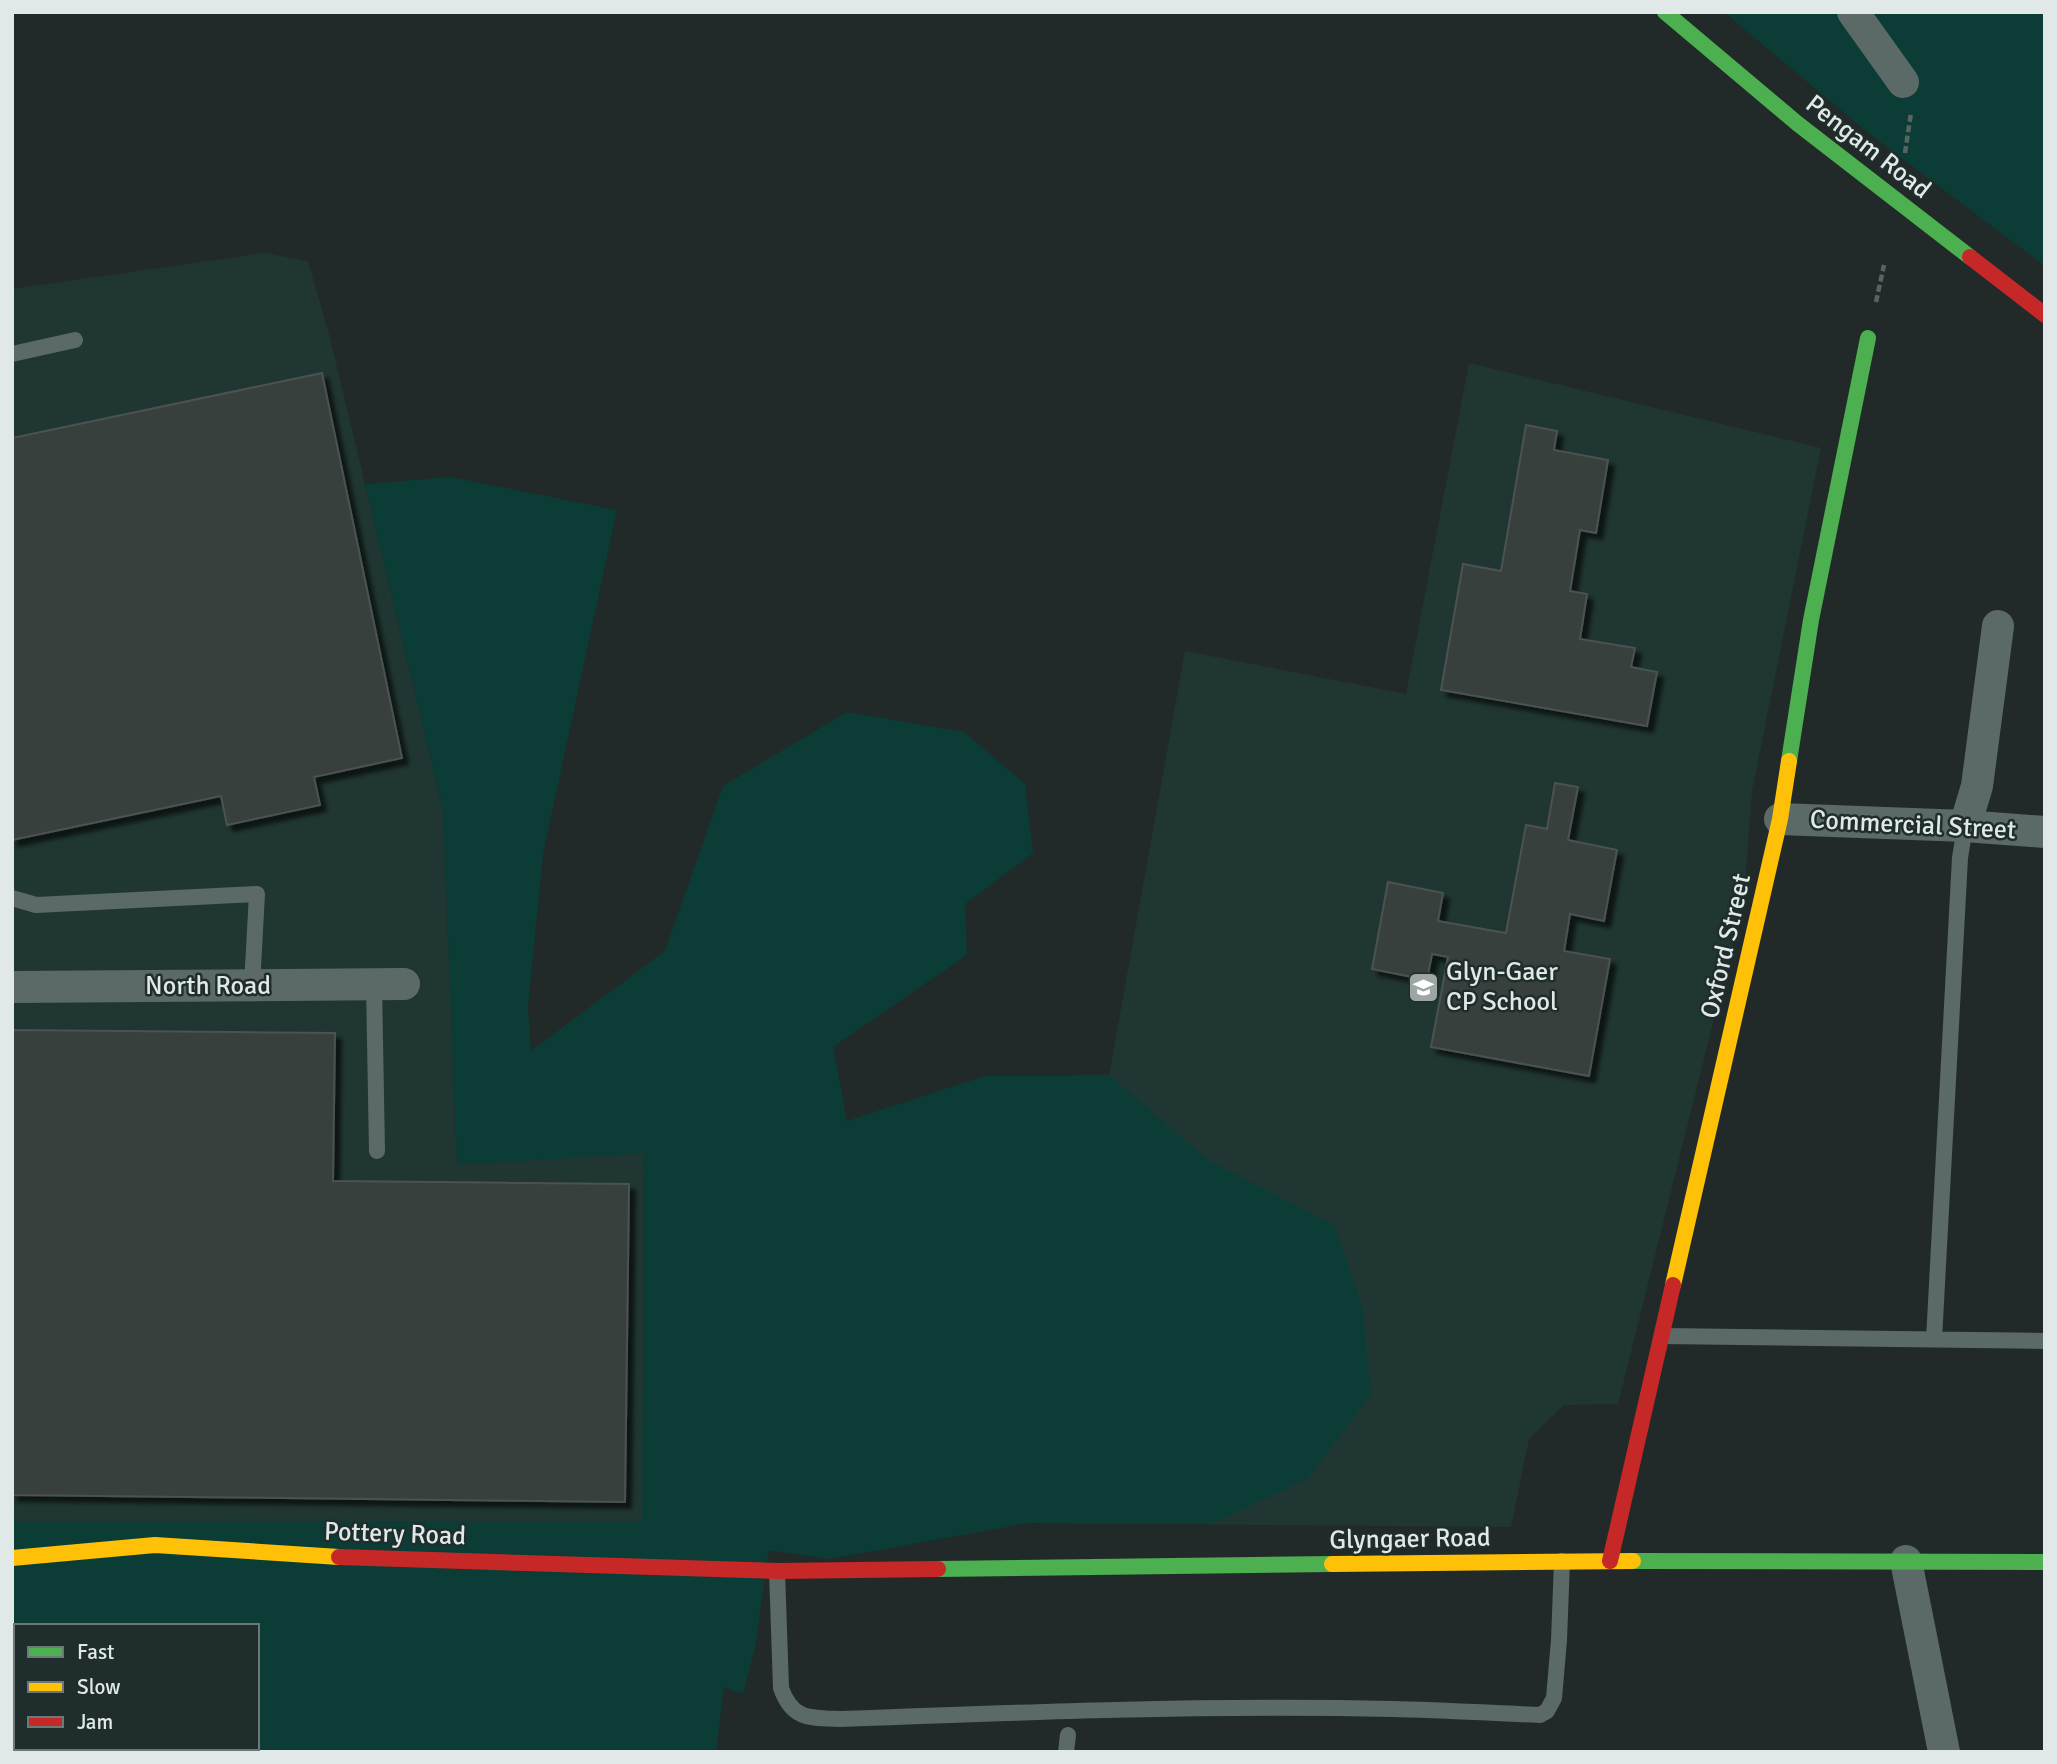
<svg xmlns="http://www.w3.org/2000/svg" width="2057" height="1764" font-family="Signika,sans-serif">
	<style>
		.built { fill: #203632 }
		.green { fill: #0b3d36; fill-rule: evenodd }
		.building { fill: #383f3d; stroke: #4c5251; stroke-width: 2; filter: url(#shadow) }
		.lines { fill: none; stroke-linecap: round; stroke-linejoin: round }
		.path { stroke: #596462; stroke-width: 4.5; stroke-dasharray: 7 3.5; stroke-linecap: butt }
		.lane { stroke: #5b6a67; stroke-width: 16 }
		.street { stroke: #5b6a67; stroke-width: 32 }
		.fast { stroke: #4caf50; stroke-width: 16 }
		.slow { stroke: #ffc107; stroke-width: 16 }
		.jam { stroke: #c62828; stroke-width: 16 }
		.labels { text-anchor: middle; dominant-baseline: central; stroke-width: 5; stroke-linejoin: round; paint-order: stroke }
		.street-label { font-size: 26px; fill: #e0e9e7; stroke: #1f2e2c }
		.poi-label { font-size: 26px; fill: #e0e9e7; stroke: #1f2e2c; text-anchor: start }
	</style>
	<defs>
		<filter id="shadow"><feDropShadow dx="6" dy="6" stdDeviation="2" flood-color="#0009"/></filter>
	</defs>
	<rect width="100%" height="100%" fill="#222a29"/>
	<path class="built" d="M264,253l44,8 22,77 113,472 14,355 187,-13 -2,369h-630v-1232z
		M1469,363l352,85 -69,343 -8,107 -126,506 -54,1 -35,34 -18,88 -482,-4 156,-872 221,43z"/>
	<path class="green" d="M1724,12h321v254l-178,-134z
		M451,477l166,33 -74,344 -15,153 3,44 134,-100 58,-165 124,-74 117,20 61,52 8,69 -68,51 2,51 -134,92 14,74 138,-45 124,-1 99,85 126,65 28,80 9,89 -63,84 -96,46 -183,-1 -200,36 -60,-9 -14,98 -12,46 -19,-7 -8,65h-704v-231h630l2,-368 -187,12 -14,-355 -78,-326zM16,1626h241v122h-241z"/>
	<path class="building" d="M322,373l80,385 -88,19 6,28 -93,20 -6,-29 -209,44v-402z
		M1526,425l31,6 -3,19 54,10 -12,73 -16,-3 -10,61 17,3 -7,45 55,9 -4,19 26,5 -10,54 -206,-36 22,-126 38,7z
		M1555,783l23,4 -10,53 49,10 -13,71 -34,-7 -6,37 46,8 -21,117 -158,-29 17,-90 -16,-3 -5,26 -55,-11 16,-87 55,11 -5,28 68,12 20,-108 21,4z
		M12,1030l323,3 -2,148 296,3 -4,318 -613,-7z"/>
	<g class="lines">
		<path class="path" d="M1905,153l6,-40
			M1876,302l8,-37"/>
		<path class="lane" d="M12,354l63,-14
			M12,898l24,7 221,-11 -5,91
			M374,985l3,166
			M1662,1336l383,5
			M1934,1339l26,-481 5,-32
			M777,1571l4,117c11,32 29,30 59,31 184,-7 368,-14 552,-10 49,1 99,4 148,6l7,-4 7,-13 5,-58 3,-79
			M1066,1752l2,-17"/>
		<path class="street" d="M1853,12l50,70
			M1780,819l185,7 80,6
			M1965,826l12,-40 21,-160
			M12,987l392,-3
			M1906,1561l38,191"/>
		<path class="fast" d="M1665,12l133,112 172,133
			M1789,761l22,-141 57,-282
			M1633,1561l412,1
			M938,1569l394,-5"/>
		<path class="slow" d="M1673,1285l107,-466 9,-58
			M12,1558l143,-13 184,12
			M1332,1564l301,-3"/>
		<path class="jam" d="M1970,257l75,58
			M339,1557l438,14 161,-2
			M1610,1561l63,-276"/>
	</g>
	<defs>
		<symbol id="school-square" viewBox="-11 -11 22 22"><rect x="-9" y="-9" width="18" height="18" rx="4" fill="#9ea6a4" stroke="#1f2e2c"/><path d="M0-5L7-2L0 1L-7-2ZM-4 1L0 2.5L4 1V4Q0 6-4 4Z" fill="#fff"/></symbol>
	</defs>
	<g fill-rule="evenodd">
		<use href="#school-square" x="1406" y="970" width="35" height="35"/>
	</g>
	<g class="labels">
		<g class="street-label">
			<text transform="translate(1868 147) rotate(38)">Pengam Road</text>
			<text transform="translate(1913 825) rotate(3)">Commercial Street</text>
			<text transform="translate(1726 946) rotate(-77)">Oxford Street</text>
			<text x="208" y="986">North Road</text>
			<text transform="translate(395 1534) rotate(2)">Pottery Road</text>
			<text transform="translate(1410 1539) rotate(-1)">Glyngaer Road</text>
		</g>
		<g class="poi-label">
			<text x="1446" y="972">Glyn-Gaer<tspan x="1446" dy="30">CP School</tspan></text>
		</g>
	</g>
	<rect width="2057" height="1764" fill="none" stroke="#e0e9e7" stroke-width="28"/>
	<rect x="14" y="1624" width="245" height="126" fill="#1f2e2c" stroke="#6c7977" stroke-width="2"/>
	<rect x="28" y="1647" width="35" height="10" fill="#4caf50" stroke="#6c7977" stroke-width="2"/>
	<text x="77" y="1659" font-size="21" fill="#e0e9e7">Fast</text>
	<rect x="28" y="1682" width="35" height="10" fill="#ffc107" stroke="#6c7977" stroke-width="2"/>
	<text x="77" y="1694" font-size="21" fill="#e0e9e7">Slow</text>
	<rect x="28" y="1717" width="35" height="10" fill="#c62828" stroke="#6c7977" stroke-width="2"/>
	<text x="77" y="1729" font-size="21" fill="#e0e9e7">Jam</text>
</svg>
